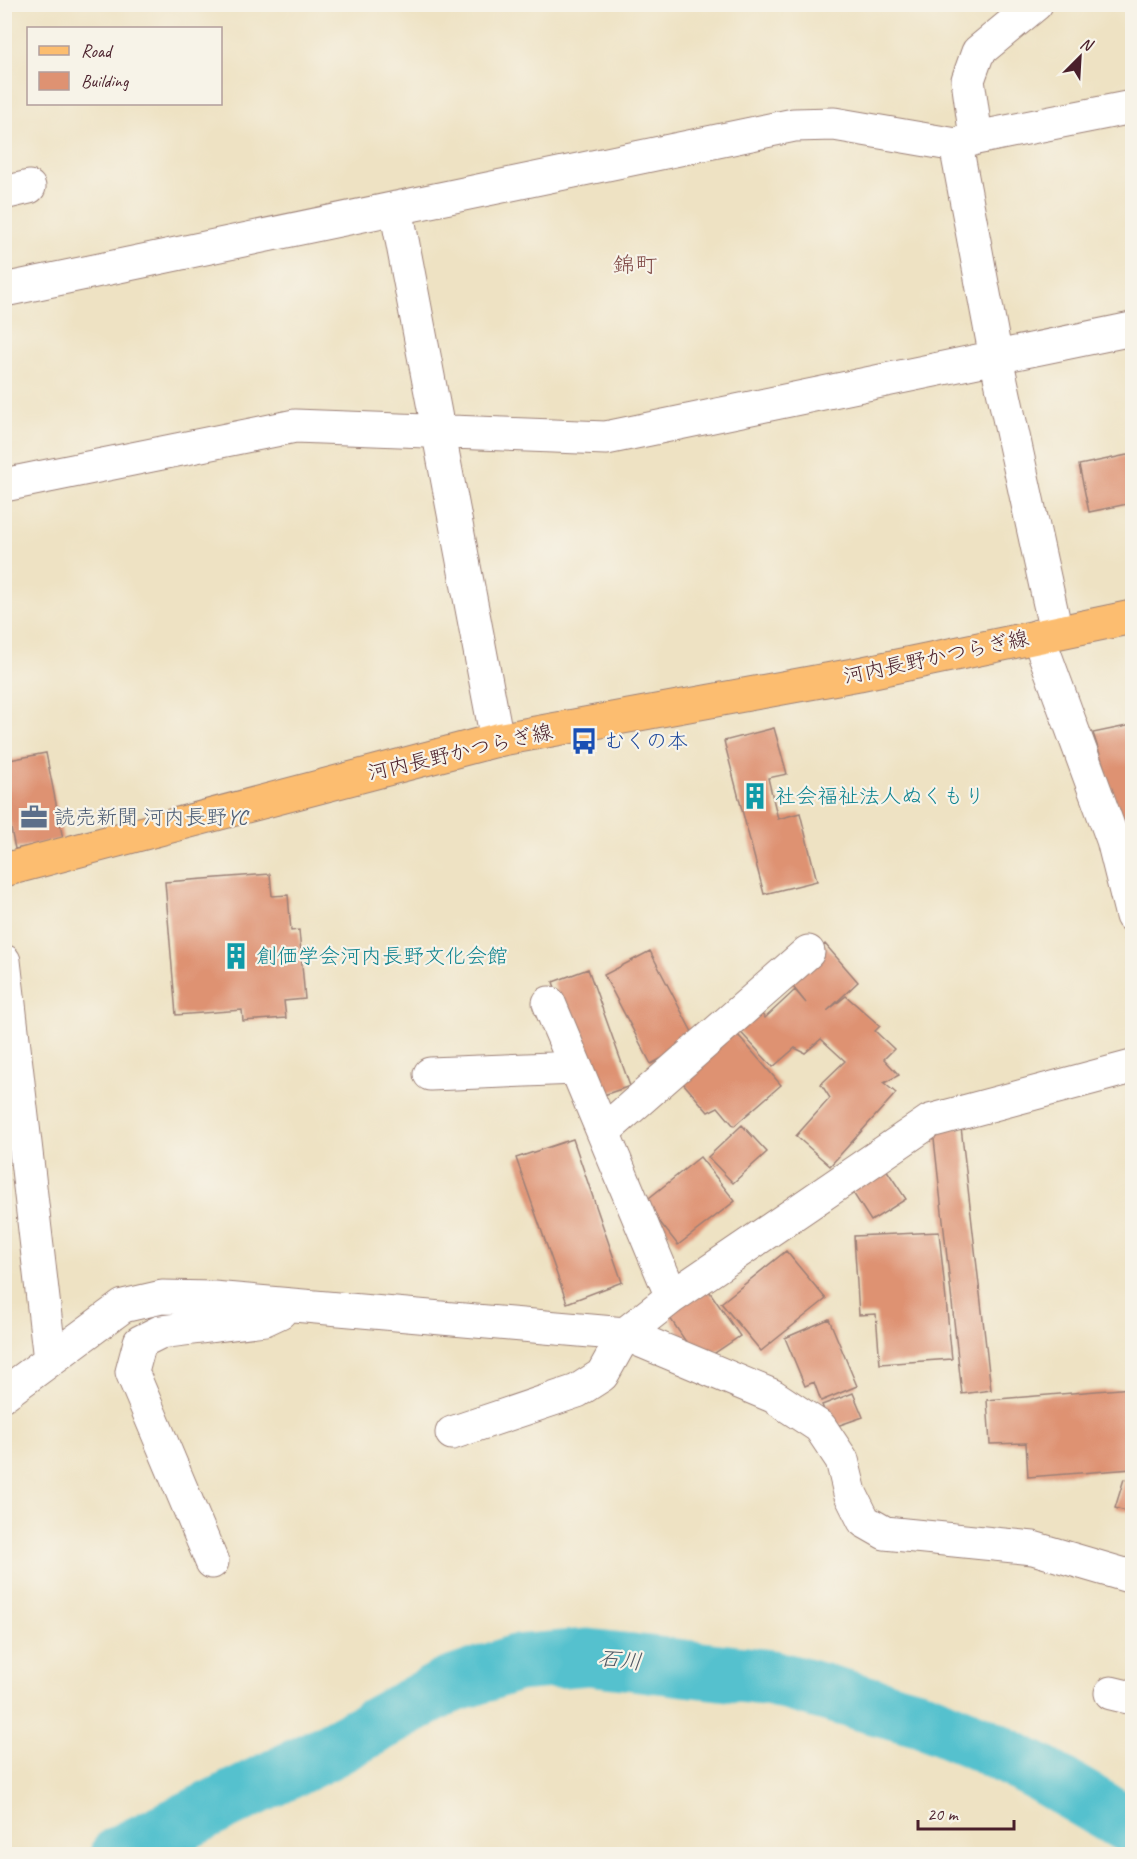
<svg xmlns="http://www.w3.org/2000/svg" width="1137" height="1859" font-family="Caveat,'Klee One',sans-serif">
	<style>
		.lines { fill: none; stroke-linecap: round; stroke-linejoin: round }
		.river { stroke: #54c1ce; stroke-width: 57 }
		.building { fill: #de9272 }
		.minor-casing { stroke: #9c8077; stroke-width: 35 }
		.major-casing { stroke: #9c8077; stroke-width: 35 }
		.minor { stroke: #fff; stroke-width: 33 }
		.major { stroke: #fcbd6f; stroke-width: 33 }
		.labels { text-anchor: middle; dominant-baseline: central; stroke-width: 4.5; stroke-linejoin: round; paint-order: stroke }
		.street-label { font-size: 21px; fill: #4a1f2b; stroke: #f7f3e8 }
		.transit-label { font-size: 21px; fill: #164399; stroke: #f7f3e8; text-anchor: start }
		.culture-label { font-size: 21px; fill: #0d838f; stroke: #f7f3e8; text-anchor: start }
		.service-label { font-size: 21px; fill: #4e5e75; stroke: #f7f3e8; text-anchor: start }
		.neighbourhood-label { font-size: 22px; fill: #7e4744; stroke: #f7f3e8 }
		.water-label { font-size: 22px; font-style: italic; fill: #4e5864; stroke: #f7f3e8 }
	</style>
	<rect width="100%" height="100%" fill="#f7f3e8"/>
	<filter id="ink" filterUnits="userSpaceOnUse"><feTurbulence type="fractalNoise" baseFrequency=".0167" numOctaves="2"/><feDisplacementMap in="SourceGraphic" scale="12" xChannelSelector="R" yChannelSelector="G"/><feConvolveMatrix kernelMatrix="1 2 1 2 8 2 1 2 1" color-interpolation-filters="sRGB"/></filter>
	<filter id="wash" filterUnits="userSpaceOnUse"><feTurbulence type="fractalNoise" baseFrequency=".008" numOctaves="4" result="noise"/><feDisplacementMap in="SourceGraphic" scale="24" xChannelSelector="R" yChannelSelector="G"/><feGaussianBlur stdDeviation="1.35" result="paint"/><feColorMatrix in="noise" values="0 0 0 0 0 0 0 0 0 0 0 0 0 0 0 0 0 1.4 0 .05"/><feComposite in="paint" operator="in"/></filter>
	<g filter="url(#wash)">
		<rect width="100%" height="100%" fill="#eee2c3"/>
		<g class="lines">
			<path class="river" d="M119,1854l208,-102 119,-65 70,-24 72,-6 184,21 153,42 55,23 61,31 91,53"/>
		</g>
		<g id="blocks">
			<path class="building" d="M1132,454v49l-43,9 -10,-47z
				M1132,725v102l-8,2 -31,-96z
				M774,728l13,46 -19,4 10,41 22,-6 17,68 -53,13 -40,-153z
				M46,753l17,86 -48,10 -11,-55v-33z
				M270,874l2,22 16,-1 3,36 8,-1 6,69 -21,2 2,17 -43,3 -1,-11 -66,5 -11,-133z
				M825,944l33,38 -31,29 19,-15 34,30 -5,5 19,18 -10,10 15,16 -15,8 12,10 -66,73 -34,-30 34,-38 -9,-14 24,-23 -24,-22 -16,14 -10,-5 -22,19 -40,-43 21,-19 11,13 30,-28 11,13 -20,-25z
				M650,951l46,89 -45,24 -47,-89z
				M588,969l42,117 -35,12 -42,-116z
				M732,1028l49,57 -47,41 -16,-19 -10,5 -31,-36z
				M742,1125l25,27 -34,31 -25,-26z
				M961,1127l30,263 -29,4 -29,-264z
				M573,1139l49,143 -55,21 -51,-145z
				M700,1157l35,44 -57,44 -34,-43z
				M884,1166l22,33 -35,22 -21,-33z
				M939,1232l13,127 -72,5 -4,-50 -17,1 -5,-79z
				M786,1251l40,48 -65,52 -40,-48z
				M705,1285l35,51 -40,27 -34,-51z
				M829,1319l28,67 -36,15 -7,-19 -9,4 -20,-48z
				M1132,1388v81l-104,8 -2,-34 -36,1 -3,-44z
				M853,1393l10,24 -32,11 -9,-23z
				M1124,1479l8,2v32l-17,-5z"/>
		</g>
	</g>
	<g filter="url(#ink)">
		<use href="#blocks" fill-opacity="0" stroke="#9c8077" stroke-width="1.5"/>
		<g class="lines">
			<defs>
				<path id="minor" d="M976,138l-8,-58 10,-28 58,-48
					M956,145l40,213 60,274
					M4,193l25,-6
					M396,208l101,532
					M4,290l790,-165 40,-1 122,21 20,-7 156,-31
					M4,485l291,-59 311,12 526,-109
					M1038,636l75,204 19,76
					M4,961l46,399
					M549,1003l123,294
					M430,1074l146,-6
					M603,1132l205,-180
					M4,1394l119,-88 39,-9 51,1 412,36 47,-37 258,-176 202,-54
					M452,1433l125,-42 25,-16 23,-41 148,62 47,31 22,33 8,33 14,28 21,12 148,15 99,29
					M212,1562l-80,-190 8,-30 20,-10 105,-13 15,-7
					M1111,1693l21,5"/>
				<path id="major" d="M4,870l493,-130 362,-66 273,-57"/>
			</defs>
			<use href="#minor" class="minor-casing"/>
			<use href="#major" class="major-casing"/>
			<use href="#minor" class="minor"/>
			<use href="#major" class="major"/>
		</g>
	</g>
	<defs>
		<symbol id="bus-bare" viewBox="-9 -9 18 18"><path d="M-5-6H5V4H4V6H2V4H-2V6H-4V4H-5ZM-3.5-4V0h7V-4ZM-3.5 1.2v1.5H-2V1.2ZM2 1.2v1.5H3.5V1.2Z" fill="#1a4fb4" stroke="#f7f3e8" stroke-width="2.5" paint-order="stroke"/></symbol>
		<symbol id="building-bare" viewBox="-9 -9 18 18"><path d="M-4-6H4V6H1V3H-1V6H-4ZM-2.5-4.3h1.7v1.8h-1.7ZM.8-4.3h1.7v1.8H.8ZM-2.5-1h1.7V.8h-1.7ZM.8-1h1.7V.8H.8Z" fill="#0f9aa8" stroke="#f7f3e8" stroke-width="2.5" paint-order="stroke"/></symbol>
		<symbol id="office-bare" viewBox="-9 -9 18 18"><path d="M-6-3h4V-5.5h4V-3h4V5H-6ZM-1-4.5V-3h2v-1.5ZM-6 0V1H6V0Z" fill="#5c6f8a" stroke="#f7f3e8" stroke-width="2.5" paint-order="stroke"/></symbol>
	</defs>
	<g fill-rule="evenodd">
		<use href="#bus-bare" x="565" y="722" width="38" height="38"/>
		<use href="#building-bare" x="736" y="777" width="38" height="38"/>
		<use href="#office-bare" x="15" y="798" width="38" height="38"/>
		<use href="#building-bare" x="217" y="937" width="38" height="38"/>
	</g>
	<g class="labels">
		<g class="street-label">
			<text transform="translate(936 657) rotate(-12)">河内長野かつらぎ線</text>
			<text transform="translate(460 752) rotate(-13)">河内長野かつらぎ線</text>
		</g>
		<g class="transit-label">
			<text x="604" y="741">むくの本</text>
		</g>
		<g class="culture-label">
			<text x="775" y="796">社会福祉法人ぬくもり</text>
			<text x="256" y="956">創価学会河内長野文化会館</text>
		</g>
		<g class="service-label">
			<text x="54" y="817">読売新聞 河内長野YC</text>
		</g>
		<g class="neighbourhood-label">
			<text x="635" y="265">錦町</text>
		</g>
		<g class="water-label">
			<text transform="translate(620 1660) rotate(6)">石川</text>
		</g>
	</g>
	<rect width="1137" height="1859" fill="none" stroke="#f7f3e8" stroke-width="24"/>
	<rect x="27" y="27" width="195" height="78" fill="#f7f3e8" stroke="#b29e9c" stroke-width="1.5"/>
	<rect x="39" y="46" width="30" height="9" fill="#fcbd6f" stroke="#b29e9c" stroke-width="1.5"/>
	<text x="81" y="57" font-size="18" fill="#4a1f2b">Road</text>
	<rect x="39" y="72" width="30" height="18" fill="#de9272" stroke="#b29e9c" stroke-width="1.5"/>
	<text x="81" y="87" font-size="18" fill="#4a1f2b">Building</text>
	<g transform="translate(1080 57) rotate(24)" stroke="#f7f3e8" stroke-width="4.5" paint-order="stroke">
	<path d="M0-4.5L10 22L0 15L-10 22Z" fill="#4a1f2b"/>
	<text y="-9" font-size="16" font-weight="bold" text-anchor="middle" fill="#4a1f2b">N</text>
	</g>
	<path d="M918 1820v9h96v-9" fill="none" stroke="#4a1f2b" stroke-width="3"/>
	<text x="927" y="1820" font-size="18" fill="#4a1f2b" stroke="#f7f3e8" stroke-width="4.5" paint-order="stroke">20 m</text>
</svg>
